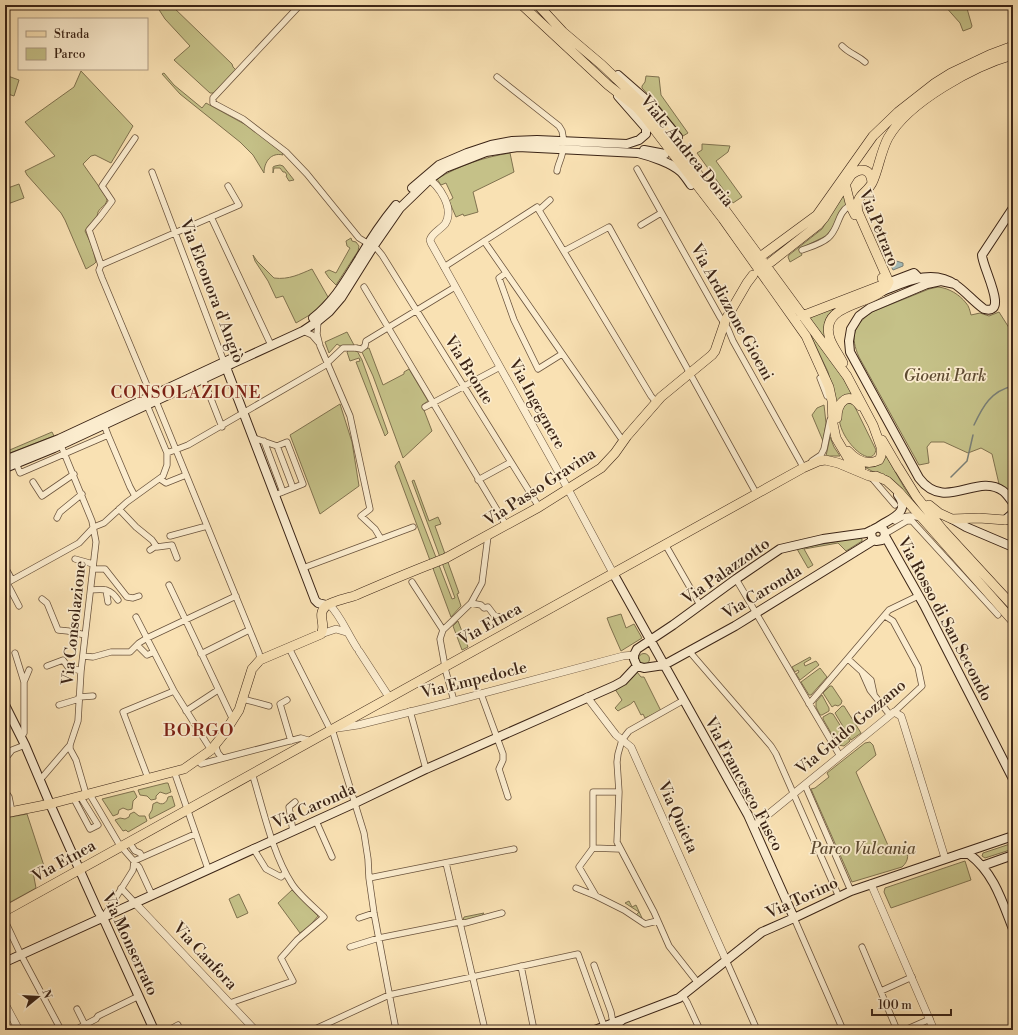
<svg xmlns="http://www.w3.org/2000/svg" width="1018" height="1035" font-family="'Libre Bodoni',serif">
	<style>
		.green { fill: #c5c188; stroke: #80724f }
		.water { fill: #a3bbb8; stroke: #797f77 }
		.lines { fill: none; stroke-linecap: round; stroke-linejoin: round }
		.stream { stroke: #797f77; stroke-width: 1.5 }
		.minor-casing { stroke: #6a533d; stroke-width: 7 }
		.tertiary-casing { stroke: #6a533d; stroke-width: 8 }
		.secondary-casing { stroke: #3b2416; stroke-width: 10 }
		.primary-casing { stroke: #3b2416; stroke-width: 10 }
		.minor { stroke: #fbecce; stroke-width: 5.5 }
		.tertiary { stroke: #fbecce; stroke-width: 7 }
		.secondary { stroke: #fbecce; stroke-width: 8 }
		.primary { stroke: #f9e1b3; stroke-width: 9 }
		.minor-bridge-casing { stroke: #6a533d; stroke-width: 7; stroke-linecap: butt }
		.primary-bridge-casing { stroke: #3b2416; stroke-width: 10; stroke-linecap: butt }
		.minor-bridge { stroke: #fbecce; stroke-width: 5.5 }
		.primary-bridge { stroke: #f9e1b3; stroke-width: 9 }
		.labels { text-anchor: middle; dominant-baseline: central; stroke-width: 3.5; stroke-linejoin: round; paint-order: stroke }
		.street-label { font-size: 16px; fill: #3b2416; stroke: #fbecce }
		.park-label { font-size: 16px; font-style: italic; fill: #5e4b32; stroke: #fbecce }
		.neighbourhood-label { font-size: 17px; letter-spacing: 1px; fill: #7a1f14; stroke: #fbecce }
		.quarter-label { font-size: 18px; letter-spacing: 1px; fill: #7a1f14; stroke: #fbecce }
	</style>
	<rect width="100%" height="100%" fill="#f9e1b3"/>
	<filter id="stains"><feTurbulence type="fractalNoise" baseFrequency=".005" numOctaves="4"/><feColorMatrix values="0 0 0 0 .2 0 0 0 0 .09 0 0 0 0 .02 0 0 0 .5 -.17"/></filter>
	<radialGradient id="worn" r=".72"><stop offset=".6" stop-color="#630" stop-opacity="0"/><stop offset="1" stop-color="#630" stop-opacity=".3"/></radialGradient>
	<path class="green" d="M156,5h15l61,59 1,3 4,4 -23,22h-4l-36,-33 16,-14 -25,-27z
		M944,5h22l6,21 -1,2 -8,3 -3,-8z
		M81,71l52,55 -22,37 -16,-8 -4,1 -8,8 24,34c0,8 -6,8 -9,14 -1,2 0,4 -2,6 -3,5 -7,6 -11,13l7,15 4,16 -2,2 -8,5 -21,-49 -4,-7 -34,-38 -2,-4 30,-15 -30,-34 49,-35z
		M164,73l10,12 28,23 4,-5 42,23 34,26 1,3c-12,-3 -19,7 -19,18l-11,-18 -13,-13 -60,-48 -18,-20z
		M5,75l14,5 -5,16 -9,-3z
		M646,76l13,1 2,18 27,38 -5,3 -24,-30 -17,-18v-2l3,-4z
		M702,144l28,2 -2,6 -12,9 26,36 -9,6 -36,-50 5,-3z
		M510,153l4,19 -41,20 5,20 -14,4 -1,-2 -7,3 -7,-16 4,-3 -7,-15 -5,2 -4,-6c23,-14 48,-22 73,-26z
		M280,165l3,1 11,14 -5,1 -3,-5 1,-1 -2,-3h-2l-3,-4h-6l-1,5v-6l2,-1z
		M19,184l5,14 -19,7v-16z
		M844,193l4,11 -8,8 -7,15 -7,9 -27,13 3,6 -12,7 -2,-5 1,-2 33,-26z
		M351,238l1,3 4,1 3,4 -1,5 -22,34 -7,-7 -4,-6 4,-2 7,3 14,-25 -3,-2 -1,-5z
		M253,255l4,6 17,17c15,2 26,-4 38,-9l16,28 -15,16 -17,10 -13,-27 -7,2 -8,-17 -13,-20z
		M938,287c11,1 22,8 28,16 3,3 4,8 5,12l9,-2 9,3 10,-4 14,22v163l-8,-9 -6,-4 -7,-30 -11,-6 -13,5 -24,-11h-13l-4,5 2,16 -10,2 -60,-108c-9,-20 -6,-32 13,-45l57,-23z
		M832,308l1,2c-9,8 -10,18 -8,28l-16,-20z
		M799,319c20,25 40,50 55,77l-17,9 -9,-33 -16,-34z
		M347,332l15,28 26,73 -3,3 -29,-74 4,-1 -1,-3 -9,3 -3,-9 2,-2 -1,-4h-8l-3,-2 -8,9 -4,-11z
		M369,348l14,37 21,-11v-2l5,-3 19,32 -6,4 10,26 -29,27 -30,-82 -12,-26z
		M849,403l5,2 22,45c-6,27 -58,-34 -27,-47z
		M340,404l12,38 7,44 -39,28 -30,-79z
		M824,405l2,18 -3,18 -11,-26 5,-7z
		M52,432l2,4 -49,19v-3z
		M830,437l4,10 6,9h-14z
		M884,452l21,37 22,29 86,93v5l-119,-133 -37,-20 9,2z
		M399,461l53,138 3,-1 -43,-117 2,-1 15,41 9,-4 3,7 -6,2 24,67 -2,1 4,12 -10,11 -56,-151z
		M859,537l3,2v2l-16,10 -8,-8 -34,6 9,16 -5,3 -11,-19z
		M621,614l5,14 8,-4 8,14 -21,13 -11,-25 -3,-8z
		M458,621l10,26 -6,3 -9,-24z
		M638.5 659a5.5 5.5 0 1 1 11 0a5.5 5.5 0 1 1-11 0Z
		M810,657l1,2 -7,4 1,3 11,-5 3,4 -19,15 -4,-6 3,-2 -1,-2 -3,2 -3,-5z
		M820,668l7,9 -16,18h-2l-8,-13z
		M637,672l4,5h3l17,34 -16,7 -2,-4 -2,1 -7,-14c-4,5 -11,6 -16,10l-3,-3 7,-8 -7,-11 8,-4z
		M830,686h2l10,15 -1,3 -3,2 -3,-1 -3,2 -9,-14z
		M822,695l7,13v3l-7,4h-2l-4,-8v-5z
		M842,706h2l17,27 -10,7 -16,-27z
		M830,713l3,1 17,27 -6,5 -6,-1 -15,-26v-2z
		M870,742l3,3 3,10 -20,17 34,78 15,-5c3,8 5,15 -3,22l-50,15 -41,-93 4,-1 14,-11 -2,-4 38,-30z
		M166,783h2l3,9 -5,2 -6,-2 -4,4v3l-5,1 -4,-4 -7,-1 -2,-5z
		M134,791l3,6 -4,4 -1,8 -4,1 -5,-2 -4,2 -1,4 -5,2 -11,-17z
		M172,796l3,10 -25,13 -1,-4 3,-5 1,-6 4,-2c5,4 10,1 11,-5z
		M134,812l5,4h6l2,5 -19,11 -2,-2 -3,1 -8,-11 5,-2 5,1 4,-2 1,-3z
		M27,814l17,52 -11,6 3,16 -31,17v-87z
		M1013,843v6l-28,9 -3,-2 1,-3z
		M965,861l6,19 -80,28 -7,-16 1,-4z
		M292,890l26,26 -10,12 -8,5 -22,-30z
		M239,894l9,19 -11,5 -8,-19z
		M629,901l3,6 4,-2 6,13h-1l-5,-3 3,-3 -14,-9z
		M484,913c-4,6 -14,8 -21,7l1,-3z"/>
	<path class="water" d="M893,260l10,3v3l-10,4 -4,-8z"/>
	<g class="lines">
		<path class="stream" d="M974,425c9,-19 17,-34 39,-39
			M951,477l16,-16 6,-26
			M821,544l8,-2"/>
		<defs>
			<path id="minor" d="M300,5l-87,93v5l30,16 43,33 21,22 52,64 18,11 5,6 157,252
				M842,46c8,8 15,9 23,16
				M497,77l62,49 3,5 2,11
				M637,169l83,148 8,12 5,12 68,122 2,5 2,-1
				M557,171c1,-8 6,-14 6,-23
				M152,172l72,190
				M539,210l11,-10
				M211,217l60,128
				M641,225l20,-12
				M484,241l139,200
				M802,250c8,-3 19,-6 26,-12 11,-9 9,-25 21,-32l2,1
				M564,251l45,-24 147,266
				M101,265l138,-60 -11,-19
				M101,265l-12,-35 11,-13 12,-16 -10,-15 33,-48
				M101,265l-2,5 3,8 49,117
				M444,267l93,-60 114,189 5,6
				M506,273l-7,5 15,42 24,49 24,-15
				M364,287l142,238
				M318,321l-1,13 3,12 30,70 20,93 -9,7 14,13 6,10
				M303,331l9,4 6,7
				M361,349l4,-3 1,-5 89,-54
				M202,376l20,51
				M820,378l7,18
				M156,401l103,252 1,7
				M425,407l75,-40
				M108,435l22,52 5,9
				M254,438l23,8 10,-4 16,42 -28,11
				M264,441l19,51
				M60,443l32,78 4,21 -15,129 -3,50 -8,24v4l6,11 10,34
				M277,446l16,42
				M167,453l21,-8 136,-79 19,-18h13
				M812,461l9,-6 3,-6 6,-29
				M16,463l4,10 88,-38 -5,-13
				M871,477l24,28
				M160,479l6,4 20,-8
				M478,480l33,-18
				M33,482l9,14 32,-22
				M119,509l17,18 16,13 5,7 15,-2 5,13
				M57,518l3,-6 22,-18
				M895,521c9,-6 16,-6 26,-3
				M885,534l22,-13h5l86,94
				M170,536l37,-10
				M665,544l35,61
				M150,550l6,-4
				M75,559l18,5
				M5,567l7,13
				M303,568l110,-41
				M93,569h12l22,28 6,1 6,-2
				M736,579l104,177
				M412,582l31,48
				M7,583l12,23
				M5,584l74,-41 15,-16 10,-4 23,-21 36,-26 4,-11v-12l-20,-48
				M169,585l64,135
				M91,590c13,-1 19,-2 27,10
				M106,590l2,12
				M42,599l5,4 11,27 10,1 17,4
				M471,603l10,2 3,3 4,-1 6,8 6,2
				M885,616l8,5 25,46 4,19 -28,26
				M136,617l38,74 37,59
				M137,645l10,10 7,-3
				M289,648l40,79 3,2 32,104 4,26 1,19 5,35 22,117
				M689,651l82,95 5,8 63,143
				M15,653l9,29v51l-3,4
				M201,654l48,-24
				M83,656l10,1 18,-5h19l9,-9 8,-5 89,-42
				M848,659l23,21 3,14
				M47,666l16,-6 5,7 13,4
				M862,672l8,18 20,25
				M24,682l5,-12
				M481,694l22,60v6l-4,9 9,28
				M79,697l14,-1
				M243,699l26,7
				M287,700l-7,4 11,37
				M684,700l-55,31 -7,9 -4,14 -1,8 2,30 -2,50 37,70 15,34 29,37
				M454,701l-8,-29 -6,-33 3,-9 28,-27 11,-20 6,-47
				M809,704l80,-94 29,-14
				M59,705l20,-6
				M186,711l32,-21
				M410,711l16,58
				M215,745l3,8 4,5
				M5,759l7,-9 13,-5
				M198,759l3,5 100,-26 10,3
				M174,771l34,98
				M148,778l-25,-66 51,-21
				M40,780l30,-35
				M805,785l46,106
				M5,791l4,6 3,15
				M89,793l30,51 20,23 13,28
				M73,797l17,32 8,-4 -18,-29
				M316,821l16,36
				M293,831l-4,-24 6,-5
				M129,842l6,9 5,2 2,4
				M253,848l13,21 15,8 4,-4
				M593,848v-56h26
				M620,849l-27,-1 -14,19 17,29 28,14 21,14 12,-3
				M134,861l61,-27
				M446,863l39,167
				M369,878l145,-29
				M121,888l14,15
				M576,888l20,8
				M103,918l30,-48 1,-9
				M359,918l15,-5
				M794,918l49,112
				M5,921l16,34 40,75
				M350,947l29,-9 80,-16 6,1 37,-10
				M862,947l35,83
				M726,960l31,70
				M594,965l17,47 2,11
				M521,966l13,64
				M881,991l31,-14
				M683,996l4,6 13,28
				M230,1003l63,-22 -12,-23 16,-18 27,-23c-10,-10 -25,-22 -32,-33 -20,-31 -29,-76 -40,-111
				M77,1009l8,16
				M75,1030l21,-11 2,-3 41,-20
				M169,1030l9,-5
				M313,1030l76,-35 189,-41 26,72
				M905,1030l25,-11"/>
			<path id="tertiary" d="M426,177c13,8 29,31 19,47 -5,6 -13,9 -15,16l1,3 137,246 45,84
				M329,604c12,12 18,29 28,44
				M321,634l15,-5 10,3
				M359,651l30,46
				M587,697l29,38 15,12 95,213
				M338,728l20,-3 96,-24 169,-45 11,-1
				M754,826l140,-114 7,4 2,6 42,136
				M871,884l63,146
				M135,903l120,127
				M5,1004l14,26"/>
			<path id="secondary" d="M618,75l32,28 28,34
				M644,150l21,4
				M412,188l27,-23 28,-12 24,-8 21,-4 25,-1 90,4 12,-4 7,-6v-6l-28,-32
				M885,284l29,-11 3,3
				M955,284l-14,-3 -14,3 -57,24 -11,8 -8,13 -2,12 1,11 69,126c26,35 58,-6 84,13 4,3 7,8 10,12
				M883,291c23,-9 49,-23 73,-6 10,7 18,17 28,24 26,7 -2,-42 -2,-54l31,-47
				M313,318c21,-16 33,-38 46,-59 11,-19 23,-37 37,-54
				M224,362l91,238 3,3 8,2
				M5,460l54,-21 176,-82
				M5,468l49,-20 168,-78 9,-6 72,-33 15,-10 11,-9 12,-14 32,-51 27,-39 30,-29 15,-11 41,-16 32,-5 120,6c12,3 34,10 43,19 4,4 7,9 10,13
				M952,519l14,8 47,20
				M1005,520l7,-6 1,-3
				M878,527c13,-9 33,-14 20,-32
				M872,530l-6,3 -43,6 -43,10 -44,30 -63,46 -36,24 -3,6v4l3,7 7,2 20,-3 71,-39 139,-86
				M885,536l-3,4 -6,1 -4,-3 -1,-6 3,-3 4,-2 6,3 1,6 39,69 89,174
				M613,573l135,242 46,103
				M5,705l20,40 25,59 48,107 7,11 49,108
				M960,854h9c25,19 33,47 44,75
				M982,866l31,-11
				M5,962l350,-159 71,-34 188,-83 9,-5 14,-15
				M595,1030l84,-32 83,-66 32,-14 57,-27 162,-55
				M615,1030v-5l6,-4"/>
			<path id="primary" d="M522,5l86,80 28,22 8,9 79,103 83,117 23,51 3,14 1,23 3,14 13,22 12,9
				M538,5l25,27 39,33 48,46 73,96 124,169 26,49 8,22v9l-2,4c-12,6 -23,0 -31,-9
				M845,183l6,24 4,8
				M760,257l57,-42 56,-79 25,-24 37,-29 16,-10 38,-18 24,-9
				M771,262l47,-37 6,-7 27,-43c10,-8 20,-7 21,8
				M802,316l83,-32 -3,-6
				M843,363c-4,-8 -10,-16 -13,-24 -13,-39 50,-32 59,-57l-31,-70c-4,-18 10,-18 15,-31 6,-14 8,-30 15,-43 20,-36 86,-72 125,-83
				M837,418c0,-16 12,-28 23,-12
				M882,440l17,29
				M898,467l18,29 27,34 70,76
				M876,476l11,5 12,11 114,129
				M929,505l10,8 13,6 27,-1 26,2 8,-1
				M446,558l93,-51 62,-39 14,-15 12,-17 34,-39 51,-42 3,-4 11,-32 21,-36 6,-8
				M5,813l45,-9 134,-35 27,-19 12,-15 16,-25 13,-41 8,-9 61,-26c6,-9 -5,-19 5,-28 4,-4 21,-8 28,-10 26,-11 51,-22 77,-32
				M5,911l798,-443 16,-7 6,-1 13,3 31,13 12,2"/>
		</defs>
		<use href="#minor" class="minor-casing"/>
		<use href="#tertiary" class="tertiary-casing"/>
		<use href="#secondary" class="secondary-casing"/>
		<use href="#primary" class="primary-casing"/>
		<use href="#minor" class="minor"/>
		<use href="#tertiary" class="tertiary"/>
		<use href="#secondary" class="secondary"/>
		<use href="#primary" class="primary"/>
		<defs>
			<path id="minor-bridge" d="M356,348l5,1"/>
			<path id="primary-bridge" d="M431,564l15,-6"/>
		</defs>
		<use href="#minor-bridge" class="minor-bridge-casing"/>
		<use href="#primary-bridge" class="primary-bridge-casing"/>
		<use href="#minor-bridge" class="minor-bridge"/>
		<use href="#primary-bridge" class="primary-bridge"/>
	</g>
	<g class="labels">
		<g class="street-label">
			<text transform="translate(687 151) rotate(51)">Viale Andrea Doria</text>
			<text transform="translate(879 228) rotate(68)">Via Petraro</text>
			<text transform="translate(212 291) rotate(69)">Via Eleonora d'Angiò</text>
			<text transform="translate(732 312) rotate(61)">Via Ardizzone Gioeni</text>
			<text transform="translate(469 370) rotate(58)">Via Bronte</text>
			<text transform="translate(537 404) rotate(61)">Via Ingegnere</text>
			<text transform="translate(540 487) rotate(-33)">Via Passo Gravina</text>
			<text transform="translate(726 571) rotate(-35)">Via Palazzotto</text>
			<text transform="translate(762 592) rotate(-31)">Via Caronda</text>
			<text transform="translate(945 619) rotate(62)">Via Rosso di San Secondo</text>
			<text transform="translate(74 623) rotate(-84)">Via Consolazione</text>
			<text transform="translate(490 624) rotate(-29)">Via Etnea</text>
			<text transform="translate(474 680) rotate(-14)">Via Empedocle</text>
			<text transform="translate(851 727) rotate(-40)">Via Guido Gozzano</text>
			<text transform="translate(744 784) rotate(62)">Via Francesco Fusco</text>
			<text transform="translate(314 806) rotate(-24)">Via Caronda</text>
			<text transform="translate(678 817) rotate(66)">Via Quieta</text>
			<text transform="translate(64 861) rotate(-29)">Via Etnea</text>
			<text transform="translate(802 898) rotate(-25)">Via Torino</text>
			<text transform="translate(130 944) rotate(65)">Via Monserrato</text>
			<text transform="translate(205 956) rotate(47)">Via Canfora</text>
		</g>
		<g class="park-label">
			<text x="945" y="376">Gioeni Park</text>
			<text x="863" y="849">Parco Vulcania</text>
		</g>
		<g class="neighbourhood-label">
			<text x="186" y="393">CONSOLAZIONE</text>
		</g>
		<g class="quarter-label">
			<text x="199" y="730">BORGO</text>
		</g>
	</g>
	<rect width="1018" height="1035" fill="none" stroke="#f9e1b3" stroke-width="20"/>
	<rect x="6" y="6" width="1006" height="1023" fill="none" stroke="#3b2416" stroke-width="2"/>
	<rect x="10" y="10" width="998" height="1015" fill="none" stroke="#3b2416"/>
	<rect x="18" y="18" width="130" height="52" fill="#fbecce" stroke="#ae9c84"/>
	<rect x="26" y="31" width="20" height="6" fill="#f9e1b3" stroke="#ae9c84"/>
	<text x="54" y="38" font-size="12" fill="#3b2416">Strada</text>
	<rect x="26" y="48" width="20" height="12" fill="#c5c188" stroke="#ae9c84"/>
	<text x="54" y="58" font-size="12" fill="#3b2416">Parco</text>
	<g transform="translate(38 997) rotate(72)" stroke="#fbecce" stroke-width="3" paint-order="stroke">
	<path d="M0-3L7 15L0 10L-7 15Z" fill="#3b2416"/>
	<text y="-6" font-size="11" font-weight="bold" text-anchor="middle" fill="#3b2416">N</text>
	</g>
	<path d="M872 1009v6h79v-6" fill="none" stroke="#3b2416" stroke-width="2"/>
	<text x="878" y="1009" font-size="12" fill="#3b2416" stroke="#fbecce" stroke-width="3" paint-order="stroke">100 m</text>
	<rect width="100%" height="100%" filter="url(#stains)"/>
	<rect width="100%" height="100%" fill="url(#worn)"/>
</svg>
